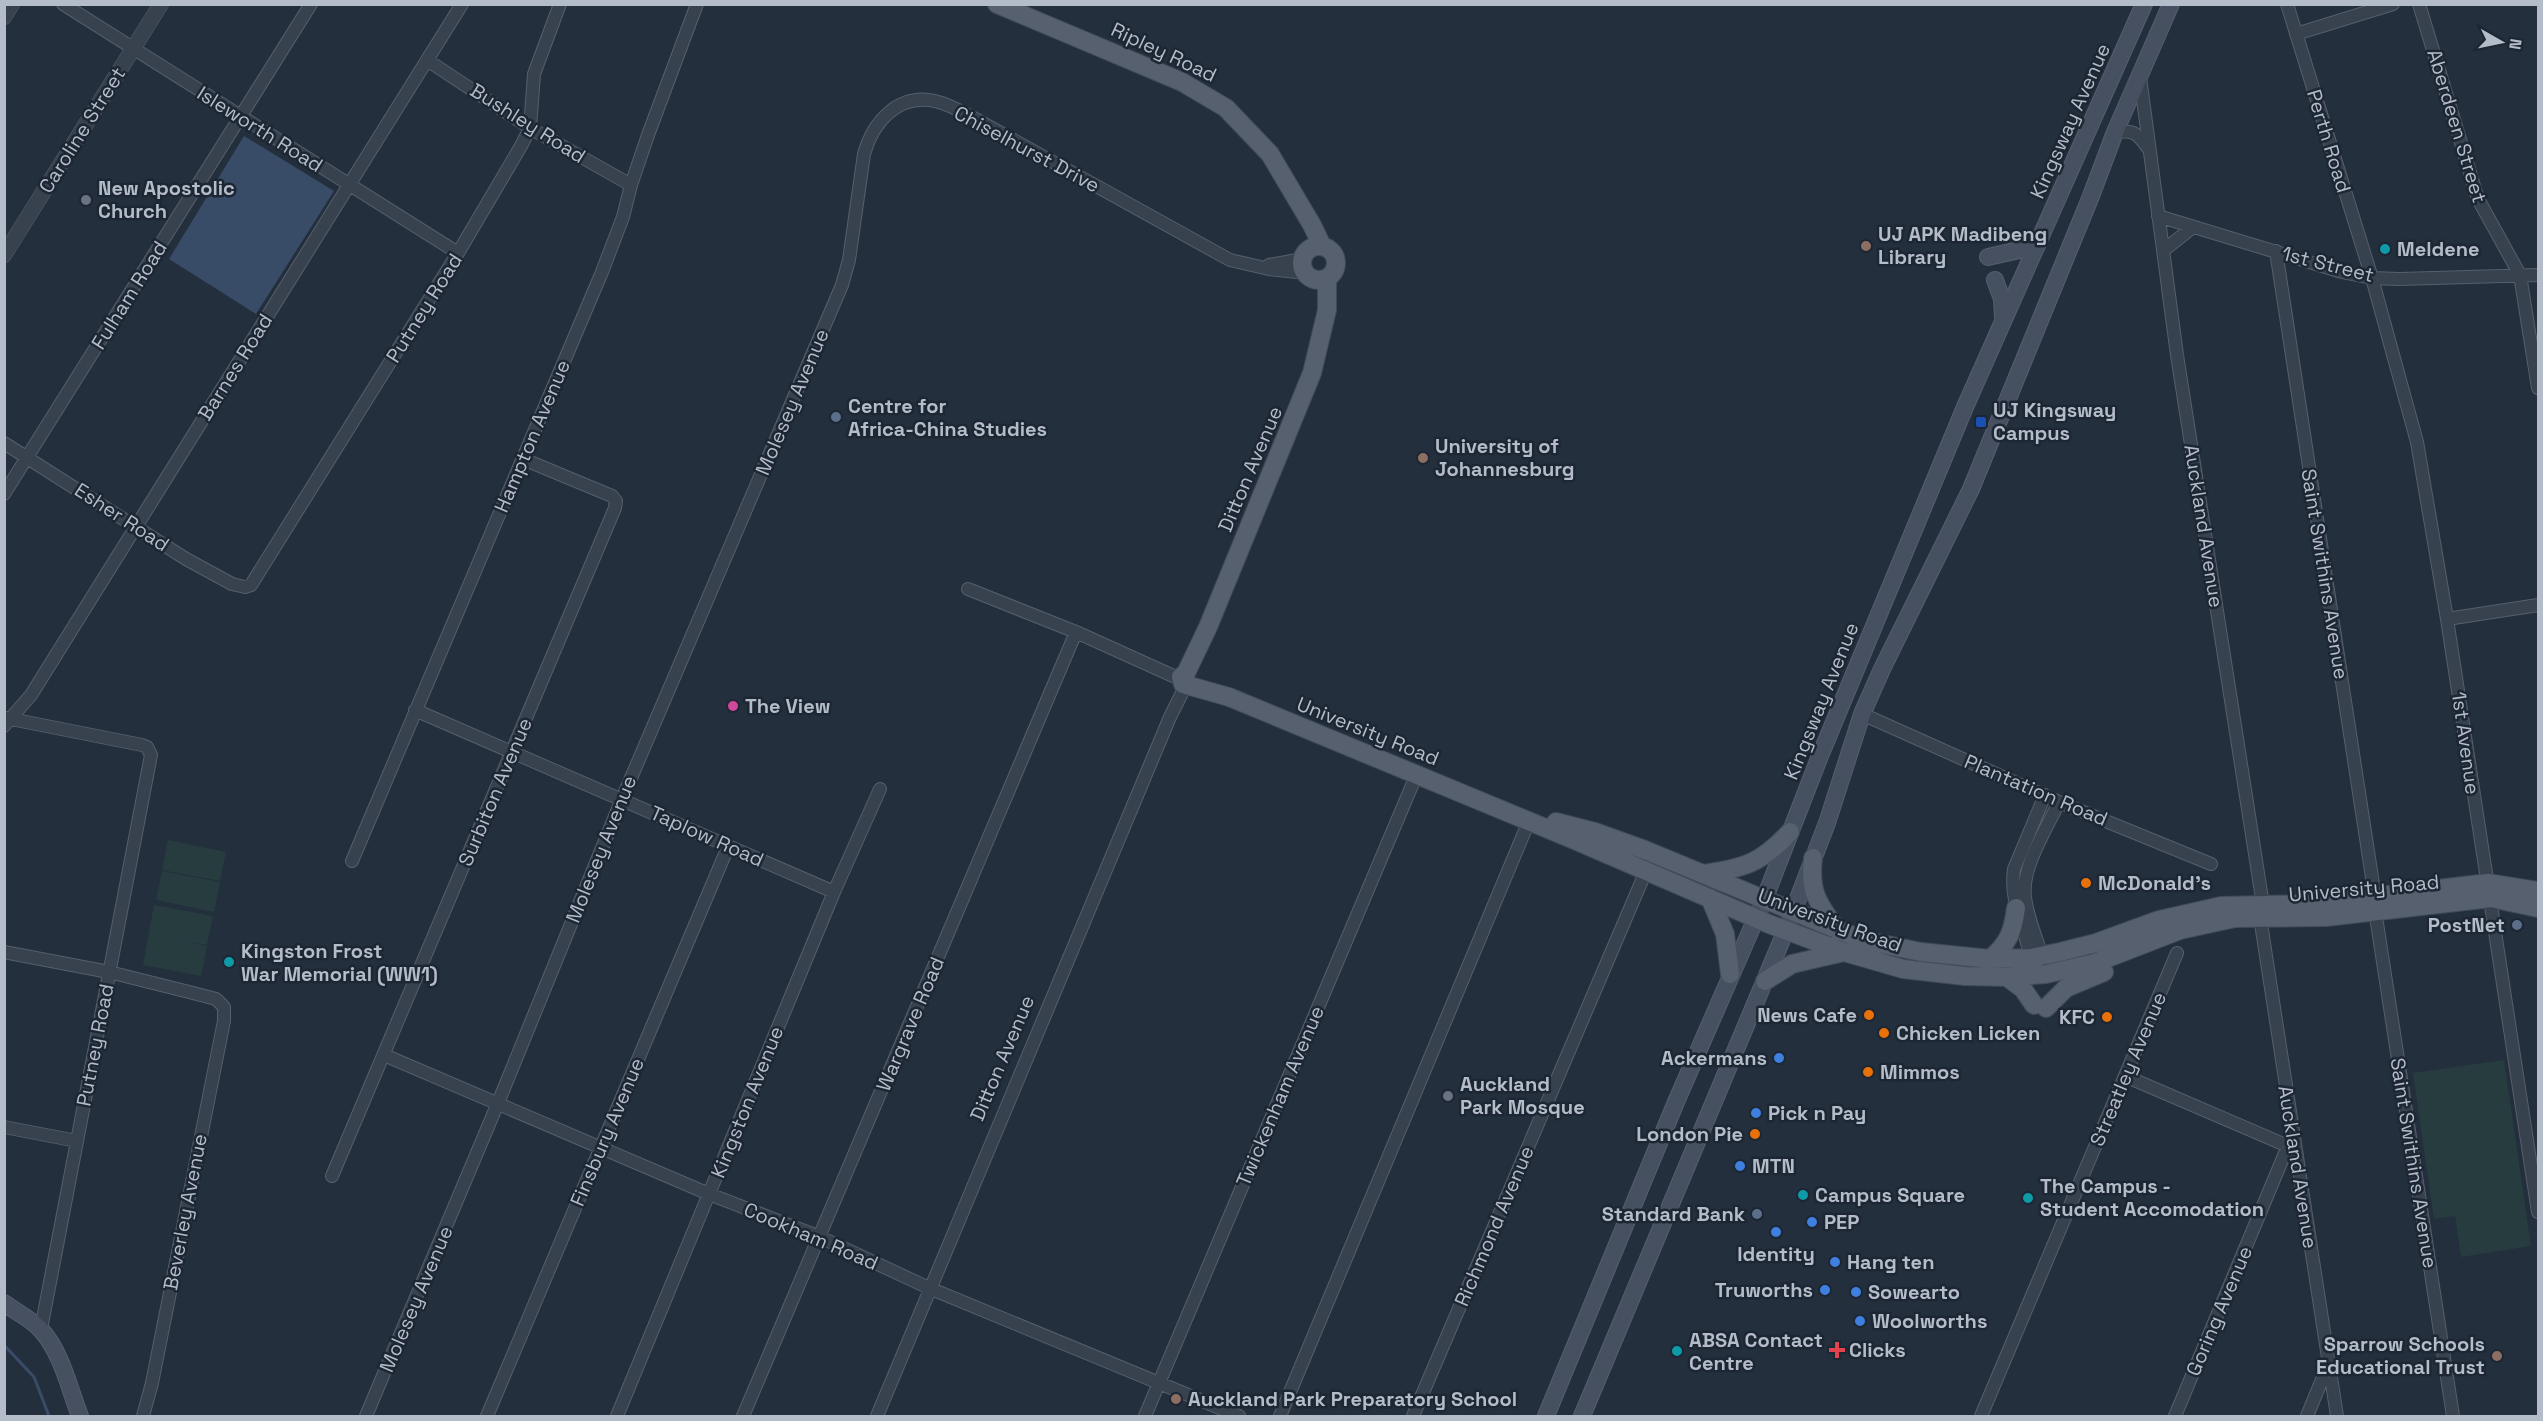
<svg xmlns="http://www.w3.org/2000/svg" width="2543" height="1421" font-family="'Space Grotesk',sans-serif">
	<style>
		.green { fill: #263c3f }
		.water { fill: #394c67 }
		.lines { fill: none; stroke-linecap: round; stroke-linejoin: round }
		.stream { stroke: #394c67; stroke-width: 3 }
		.minor-casing { stroke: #565f6c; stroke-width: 14 }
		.tertiary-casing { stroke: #565f6c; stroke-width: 16 }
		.secondary-casing { stroke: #565f6c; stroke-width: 18 }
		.primary-casing { stroke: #414a57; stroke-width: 20 }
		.minor { stroke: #38414e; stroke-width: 12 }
		.tertiary { stroke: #38414e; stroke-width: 15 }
		.secondary { stroke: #465061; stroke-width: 16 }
		.primary { stroke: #56606e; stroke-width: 18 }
		.worship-dot { fill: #6b7280; stroke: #1d2633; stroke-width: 2 }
		.education-dot { fill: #8d6e63; stroke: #1d2633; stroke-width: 2 }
		.culture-dot { fill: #0f9aa8; stroke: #1d2633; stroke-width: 2 }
		.service-dot { fill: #5c6f8a; stroke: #1d2633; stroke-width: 2 }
		.transit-dot { fill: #1a4fb4; stroke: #1d2633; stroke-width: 2 }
		.hotel-dot { fill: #d1479c; stroke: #1d2633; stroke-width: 2 }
		.food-dot { fill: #e8710a; stroke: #1d2633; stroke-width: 2 }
		.shop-dot { fill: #3f7fe0; stroke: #1d2633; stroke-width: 2 }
		.health-dot { fill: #e0444e; stroke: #1d2633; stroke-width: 2 }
		.labels { text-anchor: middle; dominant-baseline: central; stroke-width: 5; stroke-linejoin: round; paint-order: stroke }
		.street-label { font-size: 20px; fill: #b4bcc9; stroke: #1d2633 }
		.poi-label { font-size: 20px; font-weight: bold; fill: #b4bcc9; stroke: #1d2633; text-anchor: start }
	</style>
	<rect width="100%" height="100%" fill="#242f3e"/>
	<path class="green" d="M168,840l58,12 -6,29 -58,-11z
		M162,871l58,11 -6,30 -58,-12z
		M154,905l59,11 -6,29 -24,-4 24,5 -6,30 -58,-11z
		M2504,1060l27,186 -70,11 -6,-41 -21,3 -21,-146z"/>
	<path class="water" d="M244,136l90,55 -78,123 -87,-55z"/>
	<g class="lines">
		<path class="stream" d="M4,1345l30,32 15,39"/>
		<defs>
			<path id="minor" d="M63,4l395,249
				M2287,4l85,274 45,164 30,177 91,593
				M2419,4l59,195 42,76 18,113
				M2296,34l97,-30
				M427,60l103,68 101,57
				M2140,77l37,278 86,550
				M2115,132c17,-2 22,0 32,15
				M2158,216l184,56 30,6 27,1 139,-4
				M2164,250l29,-23
				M2276,251l99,646
				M1269,265l34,-6
				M4,443l182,116 46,25 13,3 6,-2 207,-332 63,-107 9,-18 4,-54 26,-70
				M4,494l307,-490
				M968,589l108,43 104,47
				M2447,619l91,-14
				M415,710l419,182
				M1862,714l197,88 152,62
				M6,718l136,27 5,2 4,8 -110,574
				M4,726l27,-31 431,-691
				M352,861l250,-589 21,-55 8,-32 17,-50 49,-131
				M2375,910l78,506
				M2260,917l77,499
				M4,952l105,20 84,21 23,6 8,8v14l-72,362 -9,33
				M2032,964c-5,-33 -23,-60 -18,-95l31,-74
				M2046,974c-4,-27 -18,-50 -21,-77 -4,-29 22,-69 34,-95
				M384,1055l325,139 111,43 109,51 310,128
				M2125,1076l163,70
				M4,1127l73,14
				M332,1176l283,-668 1,-7 -4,-5 -89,-37
				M366,1416l132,-313 124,-304 220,-514 7,-25 15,-106c9,-32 34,-61 71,-53 12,3 24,9 35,15l260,144 39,9 37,4
				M487,1416l241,-569
				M617,1416l217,-524 46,-103
				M743,1416l333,-784
				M877,1416l293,-699 16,-32
				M1145,1416l271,-640
				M1280,1416l249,-595
				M1413,1416l233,-545
				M1981,1416l196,-463
				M2175,1416l113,-270 6,-6
				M2307,1416l21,-51"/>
			<path id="tertiary" d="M4,17l8,-13
				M4,255l157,-251"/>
			<path id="secondary" d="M1988,257l49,-11
				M1995,280l7,19 1,18
				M4,1303c12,9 29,17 38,28 20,23 27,57 38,85
				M1546,1416l130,-314 88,-202 56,-144 145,-349 179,-403
				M1582,1416l204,-486 41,-107 35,-109 20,-45 89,-180 120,-293 24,-64 56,-128"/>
			<path id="primary" d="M997,4l185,78 44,26 44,46 42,71 10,21
				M1302 263a17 17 0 1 1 34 0a17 17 0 1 1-34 0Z
				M1327,279v31l-15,63 -104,254 -22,46 -5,4 2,7 46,13 343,142 197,85 75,28 59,17 62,7 42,1 39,-3 49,-11 85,-33 55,-12 91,-1 165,-19 47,10
				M1556,822l39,10 50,18 218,90 58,12 69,7 41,-1 29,-6 36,-9 63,-23 62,-14 93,-2 174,-21 50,8
				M1813,858c-4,34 5,46 25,73
				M1703,874c42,-7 56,-9 87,-42
				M1710,898l15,36 5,40
				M1990,959c18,-15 23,-27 26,-51
				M2007,977l16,12 11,16
				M1765,981l27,-17 52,-12
				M2046,1008l20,-20 38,-16"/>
		</defs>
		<use href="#minor" class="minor-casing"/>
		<use href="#tertiary" class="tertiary-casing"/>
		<use href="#secondary" class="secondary-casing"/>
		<use href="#primary" class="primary-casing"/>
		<use href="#minor" class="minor"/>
		<use href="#tertiary" class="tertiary"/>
		<use href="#secondary" class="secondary"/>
		<use href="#primary" class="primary"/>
	</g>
	<g class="worship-dot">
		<circle cx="86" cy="200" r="6"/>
		<circle cx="1448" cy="1096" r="6"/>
	</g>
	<g class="education-dot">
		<circle cx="1866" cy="246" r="6"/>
		<circle cx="1423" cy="458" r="6"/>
		<circle cx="2497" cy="1356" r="6"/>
		<circle cx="1176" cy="1399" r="6"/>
	</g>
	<g class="culture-dot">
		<circle cx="2385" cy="249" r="6"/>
		<circle cx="229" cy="962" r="6"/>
		<circle cx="1803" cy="1195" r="6"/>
		<circle cx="2028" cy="1198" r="6"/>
		<circle cx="1677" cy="1351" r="6"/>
	</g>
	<g class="service-dot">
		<circle cx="836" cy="417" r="6"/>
		<circle cx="2517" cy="925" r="6"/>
		<circle cx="1757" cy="1214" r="6"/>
	</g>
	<rect class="transit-dot" x="1975" y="416" width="12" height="12" rx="3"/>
	<circle class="hotel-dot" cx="733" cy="706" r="6"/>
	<g class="food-dot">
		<circle cx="2086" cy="883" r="6"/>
		<circle cx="1869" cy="1015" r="6"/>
		<circle cx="2107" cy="1017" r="6"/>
		<circle cx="1884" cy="1033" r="6"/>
		<circle cx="1868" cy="1072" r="6"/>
		<circle cx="1755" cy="1134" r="6"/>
	</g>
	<g class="shop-dot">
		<circle cx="1779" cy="1058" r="6"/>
		<circle cx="1756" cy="1113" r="6"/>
		<circle cx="1740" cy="1166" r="6"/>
		<circle cx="1812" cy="1222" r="6"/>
		<circle cx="1776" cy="1232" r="6"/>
		<circle cx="1835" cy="1262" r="6"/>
		<circle cx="1825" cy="1290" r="6"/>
		<circle cx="1856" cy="1292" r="6"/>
		<circle cx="1860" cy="1321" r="6"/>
	</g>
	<path class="health-dot" d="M1834 1341h6v6h6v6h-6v6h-6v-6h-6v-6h6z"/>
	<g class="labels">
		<g class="street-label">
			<text transform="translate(1164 52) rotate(25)">Ripley Road</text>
			<text transform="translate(2070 121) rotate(-66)">Kingsway Avenue</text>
			<text transform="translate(528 123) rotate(32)">Bushley Road</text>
			<text transform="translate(2457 126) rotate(73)">Aberdeen Street</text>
			<text transform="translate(260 129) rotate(32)">Isleworth Road</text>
			<text transform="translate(82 130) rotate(-58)">Caroline Street</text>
			<text transform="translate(2329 141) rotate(73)">Perth Road</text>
			<text transform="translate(1027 149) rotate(28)">Chiselhurst Drive</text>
			<text transform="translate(2328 264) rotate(14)">1st Street</text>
			<text transform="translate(129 295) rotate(-58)">Fulham Road</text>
			<text transform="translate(424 308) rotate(-58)">Putney Road</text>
			<text transform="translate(235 367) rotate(-58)">Barnes Road</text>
			<text transform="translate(792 402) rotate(-67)">Molesey Avenue</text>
			<text transform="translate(532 436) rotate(-67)">Hampton Avenue</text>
			<text transform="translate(1250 469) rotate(-67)">Ditton Avenue</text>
			<text transform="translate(122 517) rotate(33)">Esher Road</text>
			<text transform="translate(2204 526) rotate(81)">Auckland Avenue</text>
			<text transform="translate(2325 574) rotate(81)">Saint Swithins Avenue</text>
			<text transform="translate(1821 701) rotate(-68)">Kingsway Avenue</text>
			<text transform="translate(1368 731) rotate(22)">University Road</text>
			<text transform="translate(2466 743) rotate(82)">1st Avenue</text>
			<text transform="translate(2036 790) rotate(23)">Plantation Road</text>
			<text transform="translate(495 792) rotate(-67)">Surbiton Avenue</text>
			<text transform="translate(707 836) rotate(24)">Taplow Road</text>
			<text transform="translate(601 849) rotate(-68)">Molesey Avenue</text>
			<text transform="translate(2364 888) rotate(-5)">University Road</text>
			<text transform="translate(1830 920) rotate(20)">University Road</text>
			<text transform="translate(910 1024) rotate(-67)">Wargrave Road</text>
			<text transform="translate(95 1045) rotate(-79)">Putney Road</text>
			<text transform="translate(1002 1058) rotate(-67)">Ditton Avenue</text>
			<text transform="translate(2128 1069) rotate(-67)">Streatley Avenue</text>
			<text transform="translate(1280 1096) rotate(-67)">Twickenham Avenue</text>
			<text transform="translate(747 1102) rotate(-68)">Kingston Avenue</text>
			<text transform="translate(607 1132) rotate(-67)">Finsbury Avenue</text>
			<text transform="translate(2414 1163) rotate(81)">Saint Swithins Avenue</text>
			<text transform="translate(2298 1167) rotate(81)">Auckland Avenue</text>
			<text transform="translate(185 1212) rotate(-79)">Beverley Avenue</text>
			<text transform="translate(1494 1226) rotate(-67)">Richmond Avenue</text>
			<text transform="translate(811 1236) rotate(23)">Cookham Road</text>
			<text transform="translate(416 1299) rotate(-67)">Molesey Avenue</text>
			<text transform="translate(2219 1311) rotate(-67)">Goring Avenue</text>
		</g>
		<g class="poi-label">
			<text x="98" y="188">New Apostolic<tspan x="98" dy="23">Church</tspan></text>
			<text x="1878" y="234">UJ APK Madibeng<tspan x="1878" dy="23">Library</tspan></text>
			<text x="2397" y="249">Meldene</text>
			<text x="848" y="406">Centre for<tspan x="848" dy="23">Africa-China Studies</tspan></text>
			<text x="1993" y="410">UJ Kingsway<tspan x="1993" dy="23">Campus</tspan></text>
			<text x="1435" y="446">University of<tspan x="1435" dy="23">Johannesburg</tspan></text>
			<text x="745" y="706">The View</text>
			<text x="2098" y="883">McDonald's</text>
			<text x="2505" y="925" text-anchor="end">PostNet</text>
			<text x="241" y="951">Kingston Frost<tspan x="241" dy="23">War Memorial (WW1)</tspan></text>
			<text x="1857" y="1015" text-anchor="end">News Cafe</text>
			<text x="2095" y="1017" text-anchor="end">KFC</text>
			<text x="1896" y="1033">Chicken Licken</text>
			<text x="1767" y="1058" text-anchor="end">Ackermans</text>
			<text x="1880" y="1072">Mimmos</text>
			<text x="1460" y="1084">Auckland<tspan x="1460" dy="23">Park Mosque</tspan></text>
			<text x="1768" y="1113">Pick n Pay</text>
			<text x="1743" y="1134" text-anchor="end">London Pie</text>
			<text x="1752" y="1166">MTN</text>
			<text x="2040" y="1186">The Campus -<tspan x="2040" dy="23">Student Accomodation</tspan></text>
			<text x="1815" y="1195">Campus Square</text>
			<text x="1745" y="1214" text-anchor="end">Standard Bank</text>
			<text x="1824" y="1222">PEP</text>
			<text x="1776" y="1254" text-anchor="middle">Identity</text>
			<text x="1847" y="1262">Hang ten</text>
			<text x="1813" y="1290" text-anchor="end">Truworths</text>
			<text x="1868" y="1292">Sowearto</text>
			<text x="1872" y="1321">Woolworths</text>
			<text x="1689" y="1340">ABSA Contact<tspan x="1689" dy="23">Centre</tspan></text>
			<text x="2485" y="1344" text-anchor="end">Sparrow Schools<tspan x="2485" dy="23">Educational Trust</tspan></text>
			<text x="1849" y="1350">Clicks</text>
			<text x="1188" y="1399">Auckland Park Preparatory School</text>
		</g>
	</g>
	<rect width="2543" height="1421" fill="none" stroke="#b4bcc9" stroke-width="12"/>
	<g transform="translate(2501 42) rotate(99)" stroke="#1d2633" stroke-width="4.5" paint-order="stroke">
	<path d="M0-4.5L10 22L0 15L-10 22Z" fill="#b4bcc9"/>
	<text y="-9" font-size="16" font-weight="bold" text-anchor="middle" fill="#b4bcc9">N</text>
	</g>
</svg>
